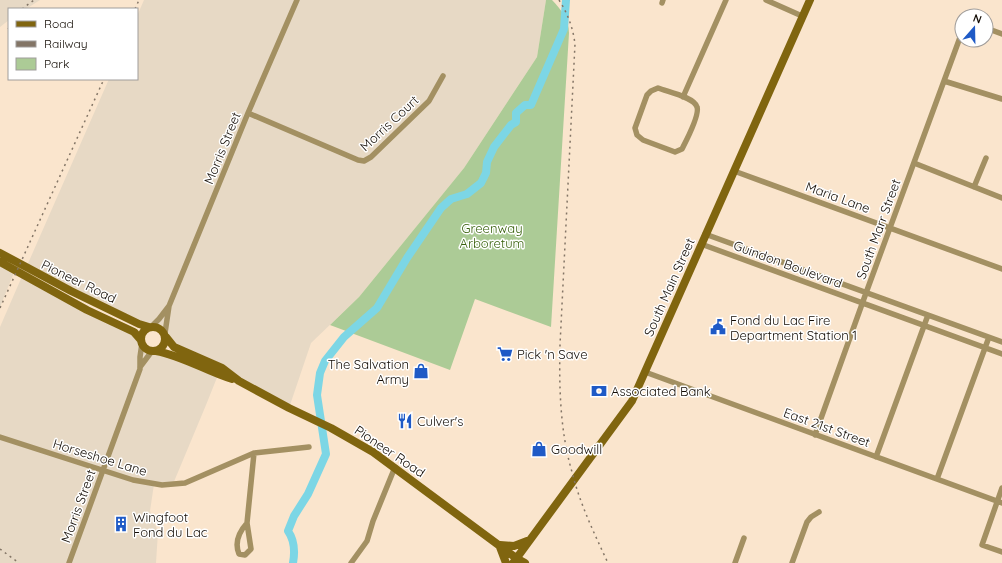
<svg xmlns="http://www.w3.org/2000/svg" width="1002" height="563" font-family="Quicksand,sans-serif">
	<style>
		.industrial { fill: #e7d9c5 }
		.green { fill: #accb96 }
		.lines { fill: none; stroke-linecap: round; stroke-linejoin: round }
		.river { stroke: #7cd6e5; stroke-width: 8 }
		.minor { stroke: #a39062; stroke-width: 5.5 }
		.secondary { stroke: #80650f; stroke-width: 8 }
		.rail { stroke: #837566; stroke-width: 1.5; stroke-dasharray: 2 4; stroke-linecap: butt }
		.labels { text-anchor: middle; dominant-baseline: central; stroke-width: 3; stroke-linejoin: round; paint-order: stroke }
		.street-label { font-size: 13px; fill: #120b04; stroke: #fff }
		.park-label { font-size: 13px; fill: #38610c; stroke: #fff }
		.poi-label { font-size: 13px; fill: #120b04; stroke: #fff; text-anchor: start }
	</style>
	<rect width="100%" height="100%" fill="#fae5cd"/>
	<path class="industrial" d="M0,0h40l-14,9h-17v11l-9,7z
		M144,0h402l-9,57 -73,111 -105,129 -48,46 -22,65 -115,-61 -11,-16 -6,-4h-6l-125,-59 83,-189h28v-63z
		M0,262l15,8 -15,37z
		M23,274l103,53 23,23 69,25 -12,30 -33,79h-19l-4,27 8,21 -2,31h-156v-236z"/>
	<path class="green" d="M546,0h6c9,9 17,20 17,33l-18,294 -76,-28 -25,71 -120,-45 29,-28 105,-129 73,-111z"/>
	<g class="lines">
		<path class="river" d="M293,563c2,-11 2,-22 -5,-32l6,-15 14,-22 18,-40 -9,-59 3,-22 5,-12 19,-24 33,-29 30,-50 34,-50 10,-9 16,-5 14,-11 5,-10 1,-11 7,-15 17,-22 5,-3v-9l9,-8h6l33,-76 2,-29"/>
		<path class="minor" d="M766,0l36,16
			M662,3l1,-3
			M986,28l16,6
			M944,81l58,18
			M658,88c10,4 36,9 39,19 3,8 -11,34 -15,42l-7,3 -32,-12 -6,-5 -2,-7 12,-33 4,-4z
			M683,97l43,-97
			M248,113l110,47 6,1 7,-4 58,-56 14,-25
			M914,163l88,35
			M734,171l268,98
			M974,187l12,-29
			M705,234l297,108
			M701,244l301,110
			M151,327l8,-8 10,-13 79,-193 49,-113
			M165,333l4,-27
			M140,367l12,-16
			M645,372l357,131
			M815,435l51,-142 96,-261
			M0,437l133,43 29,5 23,-2 69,-30 55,-6
			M876,457l52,-142
			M937,479l52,-142
			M1002,488l-20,57 20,7
			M247,523l4,26 -6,6 -6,-1c-5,-12 0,-22 8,-31l7,-70
			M69,563l71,-194v-12l2,-14
			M351,563l16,-22 6,-20 22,-54
			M735,563l9,-25
			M792,563l15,-41 4,-5 8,-5"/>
		<path class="secondary" d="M0,253l71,38 68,33 10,3
			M0,262l87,48 47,22 7,8
			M141 339a12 12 0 1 1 24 0a12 12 0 1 1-24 0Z
			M166,337l8,10 48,21 17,13 50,27 42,20 42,24 143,106 9,5
			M156,351c27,5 50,20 76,28
			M500,545l14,1 13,-5
			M500,547l6,16
			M513,563l119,-162 178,-401"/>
		<path class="rail" d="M559,0c9,14 14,28 16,44l-15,301c-1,42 0,86 12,127 8,32 22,61 36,91
			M22,9l12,-9
			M135,9l4,-9
			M8,29l1,-1
			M0,308l104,-229
			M0,549l19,14"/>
	</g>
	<defs>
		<symbol id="civic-bare" viewBox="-9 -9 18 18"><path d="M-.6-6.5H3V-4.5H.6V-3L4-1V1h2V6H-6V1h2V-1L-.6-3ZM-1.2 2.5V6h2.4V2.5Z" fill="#1f5ac6" stroke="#fff" stroke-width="2.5" paint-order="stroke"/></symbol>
		<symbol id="supermarket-bare" viewBox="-9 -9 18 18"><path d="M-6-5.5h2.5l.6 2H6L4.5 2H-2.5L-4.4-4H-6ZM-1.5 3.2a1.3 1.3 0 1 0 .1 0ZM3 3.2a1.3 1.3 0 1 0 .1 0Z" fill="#1f5ac6" stroke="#fff" stroke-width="2.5" paint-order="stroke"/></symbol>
		<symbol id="shop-bare" viewBox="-9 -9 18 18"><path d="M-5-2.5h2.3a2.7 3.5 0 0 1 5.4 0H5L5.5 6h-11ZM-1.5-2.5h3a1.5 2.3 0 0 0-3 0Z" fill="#1f5ac6" stroke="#fff" stroke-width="2.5" paint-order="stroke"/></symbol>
		<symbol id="bank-bare" viewBox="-9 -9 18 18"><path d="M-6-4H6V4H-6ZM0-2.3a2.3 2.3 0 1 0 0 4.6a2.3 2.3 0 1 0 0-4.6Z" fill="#1f5ac6" stroke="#fff" stroke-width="2.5" paint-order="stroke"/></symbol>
		<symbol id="restaurant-bare" viewBox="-9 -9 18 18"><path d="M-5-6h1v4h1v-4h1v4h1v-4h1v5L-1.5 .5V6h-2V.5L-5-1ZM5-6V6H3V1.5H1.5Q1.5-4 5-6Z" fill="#1f5ac6" stroke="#fff" stroke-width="2.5" paint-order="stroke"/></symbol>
		<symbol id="building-bare" viewBox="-9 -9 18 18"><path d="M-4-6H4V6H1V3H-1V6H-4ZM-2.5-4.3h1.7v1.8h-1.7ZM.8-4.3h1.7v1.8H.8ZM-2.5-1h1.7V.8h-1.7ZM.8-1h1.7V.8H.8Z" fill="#1f5ac6" stroke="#fff" stroke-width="2.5" paint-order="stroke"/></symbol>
	</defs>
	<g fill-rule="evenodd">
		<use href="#civic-bare" x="707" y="316" width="22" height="22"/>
		<use href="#supermarket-bare" x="494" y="343" width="22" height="22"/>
		<use href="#shop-bare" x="410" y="360" width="22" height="22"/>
		<use href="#bank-bare" x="588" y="380" width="22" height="22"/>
		<use href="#restaurant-bare" x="394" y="410" width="22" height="22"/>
		<use href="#shop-bare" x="528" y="438" width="22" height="22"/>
		<use href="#building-bare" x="110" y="513" width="22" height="22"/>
	</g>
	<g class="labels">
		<g class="street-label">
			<text transform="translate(389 123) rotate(-43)">Morris Court</text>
			<text transform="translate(222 148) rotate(-68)">Morris Street</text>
			<text transform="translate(838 197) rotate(20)">Maria Lane</text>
			<text transform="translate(878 229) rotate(-70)">South Marr Street</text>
			<text transform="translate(788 264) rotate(20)">Guindon Boulevard</text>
			<text transform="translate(79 281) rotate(26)">Pioneer Road</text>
			<text transform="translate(669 287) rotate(-66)">South Main Street</text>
			<text transform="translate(827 427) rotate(20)">East 21st Street</text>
			<text transform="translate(390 451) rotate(34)">Pioneer Road</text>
			<text transform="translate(100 457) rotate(17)">Horseshoe Lane</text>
			<text transform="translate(78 506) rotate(-70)">Morris Street</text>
		</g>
		<g class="park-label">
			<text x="492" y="228">Greenway<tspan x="492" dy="15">Arboretum</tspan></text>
		</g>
		<g class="poi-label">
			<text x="730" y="320">Fond du Lac Fire<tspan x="730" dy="15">Department Station 1</tspan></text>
			<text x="517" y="354">Pick 'n Save</text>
			<text x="409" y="364" text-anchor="end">The Salvation<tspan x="409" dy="15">Army</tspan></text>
			<text x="611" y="391">Associated Bank</text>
			<text x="417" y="421">Culver's</text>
			<text x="551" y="449">Goodwill</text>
			<text x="133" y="517">Wingfoot<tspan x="133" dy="15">Fond du Lac</tspan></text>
		</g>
	</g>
	<rect x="8" y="8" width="130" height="72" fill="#ffffff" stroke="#a09d9b"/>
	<rect x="16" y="21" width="20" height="6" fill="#80650f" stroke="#a09d9b"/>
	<text x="44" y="28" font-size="12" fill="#120b04">Road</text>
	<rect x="16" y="41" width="20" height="6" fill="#837566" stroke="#a09d9b"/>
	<text x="44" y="48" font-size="12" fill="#120b04">Railway</text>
	<rect x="16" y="58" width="20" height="12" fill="#accb96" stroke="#a09d9b"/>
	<text x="44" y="68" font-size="12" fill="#120b04">Park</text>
	<g transform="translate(974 28) rotate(20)"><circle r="19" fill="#ffffff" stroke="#a09d9b"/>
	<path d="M0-3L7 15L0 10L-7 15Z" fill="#1f5ac6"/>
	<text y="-6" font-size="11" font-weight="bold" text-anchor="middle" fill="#120b04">N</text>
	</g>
</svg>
